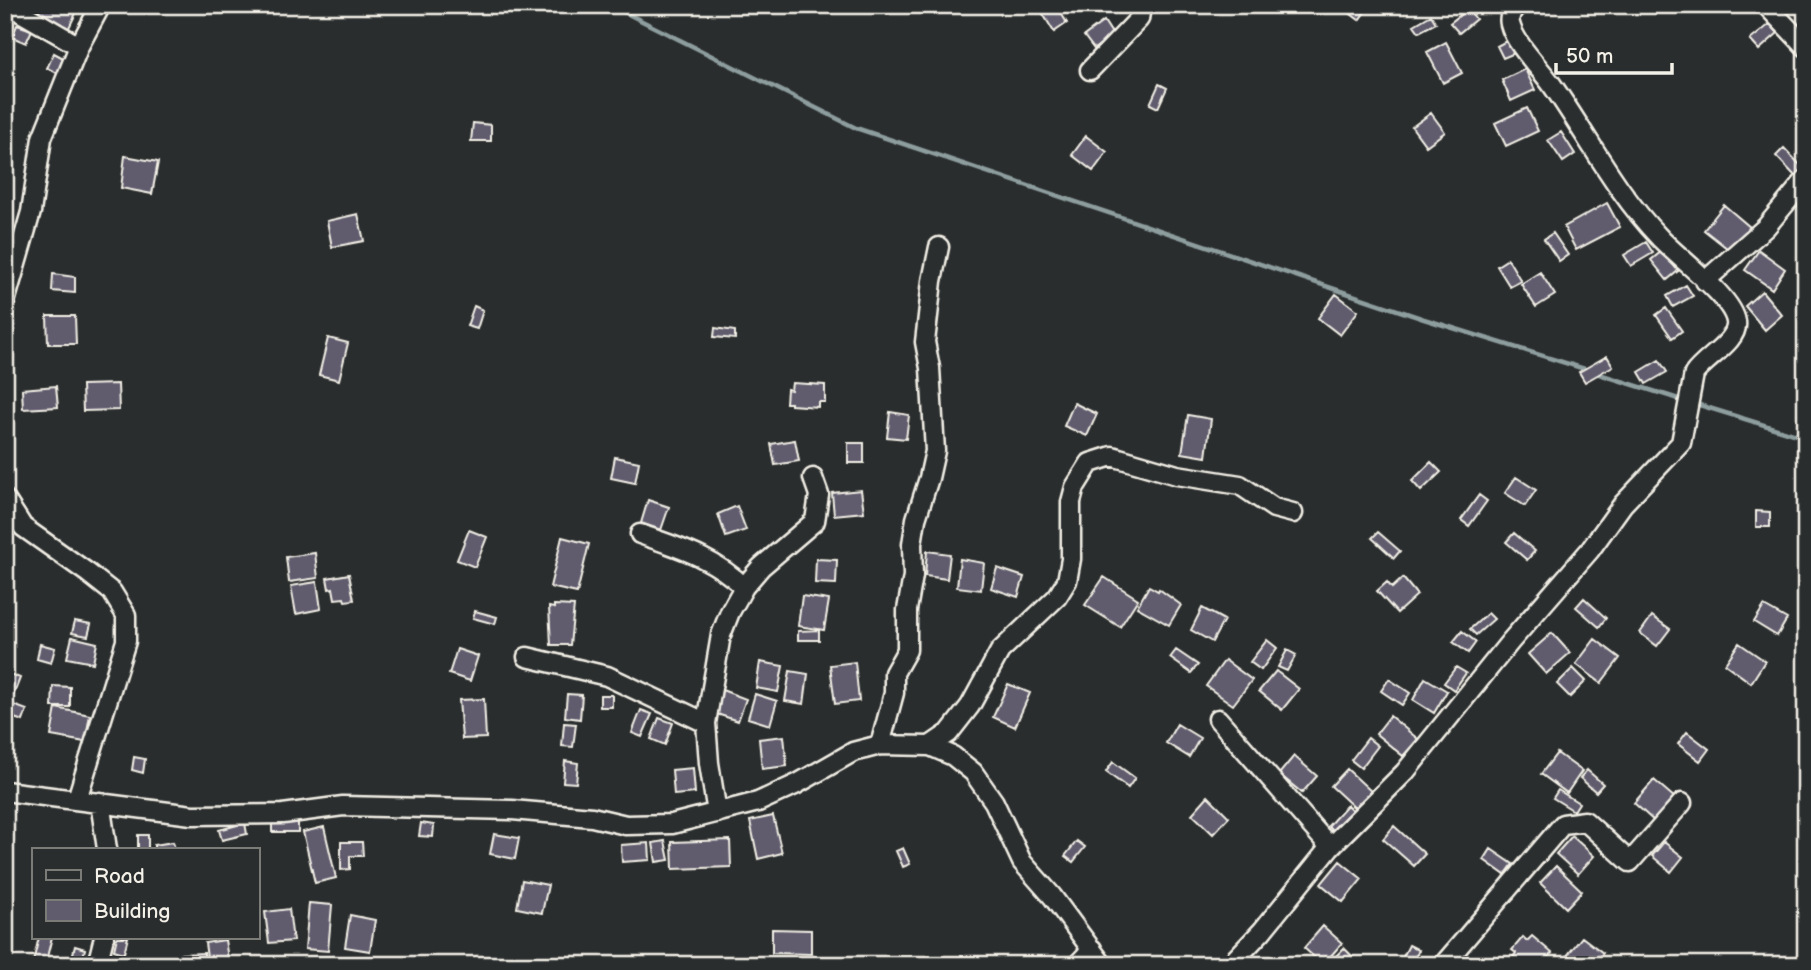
<svg xmlns="http://www.w3.org/2000/svg" width="1811" height="970" font-family="'Balsamiq Sans',sans-serif">
	<style>
		.lines { fill: none; stroke-linecap: round; stroke-linejoin: round }
		.stream { stroke: #8e9e9f; stroke-width: 4.5 }
		.building { fill: #605c6e; stroke: #f4f1e8; stroke-width: 2 }
		.minor-casing { stroke: #f4f1e8; stroke-width: 23 }
		.minor { stroke: #2a2d2e; stroke-width: 18 }
	</style>
	<rect width="100%" height="100%" fill="#2a2d2e"/>
	<filter id="ink" filterUnits="userSpaceOnUse"><feTurbulence type="fractalNoise" baseFrequency=".0143" numOctaves="2"/><feDisplacementMap in="SourceGraphic" scale="14" xChannelSelector="R" yChannelSelector="G"/><feConvolveMatrix kernelMatrix="1 2 1 2 8 2 1 2 1" color-interpolation-filters="sRGB"/></filter>
	<g filter="url(#ink)">
		<g class="lines">
			<path class="stream" d="M610,5l246,123 568,191 164,51
				M1596,373l89,28
				M1693,403l113,35"/>
		</g>
		<path class="building" d="M41,5h30l7,4 -11,23 -31,-15z
			M1045,5h11l11,18 -13,9 -14,-23z
			M1339,5h31l-11,15z
			M1468,9l8,10 -17,14 -9,-10z
			M1431,15l5,8 -17,9 -5,-7z
			M1104,21l9,14 -19,14 -10,-13z
			M1770,24l8,9 -19,17 -9,-10z
			M17,25l15,5 -6,13 -14,-6z
			M1508,40l7,13 -12,5 -6,-12z
			M1446,42l16,31 -19,10 -16,-31z
			M54,53l15,8 -8,14 -14,-7z
			M1525,69l10,21 -24,11 -9,-21z
			M1159,84l8,4 -9,20 -8,-4z
			M1527,108l11,23 -32,15 -11,-23z
			M1431,113l14,19 -19,14 -14,-19z
			M473,123l18,2v16h-20z
			M1561,132l14,22 -12,8 -15,-22z
			M1086,136l21,16 -14,19 -21,-16z
			M1784,148l20,21 -8,8 -20,-21z
			M125,156l33,6 -6,32 -31,-6z
			M1607,203l13,24 -44,23 -12,-23z
			M1724,205l27,23 -19,24 -28,-22z
			M358,214l6,27 -32,6 -5,-26z
			M1553,233l15,22 -9,6 -15,-22z
			M1646,242l7,11 -22,13 -7,-11z
			M1759,250l26,19 -13,20 -27,-19z
			M1662,251l16,20 -11,9 -16,-20z
			M1508,259l13,22 -11,6 -13,-21z
			M1540,272l15,23 -19,12 -15,-23z
			M53,274l22,3v16l-23,-2z
			M1686,285l7,11 -20,11 -6,-11z
			M1762,291l20,24 -17,15 -20,-24z
			M1336,294l22,17 -18,24 -22,-17z
			M474,306l9,4 -6,19 -10,-3z
			M1666,308l16,23 -10,7 -16,-23z
			M47,316h28l1,28h-28z
			M715,328l20,3v8l-21,-2z
			M328,338l20,5 -9,37 -20,-5z
			M1607,356l6,10 -28,16 -6,-10z
			M1659,360l8,12 -21,12 -7,-12z
			M792,383l33,2v17h-7v5l-27,-2v-2h-5l1,-14 4,1z
			M118,384l1,26 -36,1 -1,-26z
			M56,386l2,21 -35,2 -1,-20z
			M1074,403l23,11 -10,22 -23,-10z
			M890,412l19,3 -3,24 -19,-2z
			M1188,415l23,4 -5,38 -24,-4z
			M795,440l4,21 -24,4 -4,-21z
			M848,443h16v20h-16z
			M615,457l24,5 -4,21 -24,-5z
			M1431,462l10,10 -20,19 -9,-10z
			M1516,477l20,13 -11,16 -20,-13z
			M861,490l3,22 -30,3 -2,-22z
			M1479,495l8,6 -18,25 -8,-6z
			M648,500l21,7 -8,23 -20,-7z
			M737,506l9,24 -20,7 -8,-23z
			M1756,511l14,1v15h-14z
			M469,530l18,7 -12,30 -18,-7z
			M1378,532l22,19 -6,7 -22,-20z
			M1514,533l21,18 -8,9 -21,-18z
			M562,537l27,7 -12,49 -27,-6z
			M927,551l23,3 -3,25 -22,-3z
			M315,553l3,25 -29,4 -3,-25z
			M816,559l21,1 -1,24 -21,-1z
			M960,559l24,4 -3,27 -24,-3z
			M997,568l27,9 -6,20 -27,-9z
			M349,574l5,26 -9,1 -1,-3 -9,1 -2,-11 -4,1 -2,-11z
			M1104,577l34,22 -18,28 -35,-22z
			M1403,578l14,17 -20,18 -20,-22 10,-9 5,6z
			M317,582l4,27 -25,5 -5,-28z
			M1149,586l9,5 1,-2 22,16 -12,20 -32,-18z
			M802,596l27,4 -5,30 -26,-4z
			M1584,598l22,20 -7,9 -23,-20z
			M554,605l20,1 -4,39h-19l-2,-38 5,1z
			M1764,606l23,13 -10,17 -23,-14z
			M1202,608l22,12 -12,22 -21,-12z
			M475,611l22,6 -2,7 -22,-6z
			M1488,613l6,6 -18,16 -6,-6z
			M1652,616l18,13 -13,17 -17,-13z
			M75,621l16,3 -3,12 -16,-3z
			M819,630v10h-21v-9z
			M1462,631l14,11 -8,11 -15,-11z
			M1552,633l18,20 -24,21 -18,-20z
			M72,637l25,6 -4,20 -26,-5z
			M1595,639l25,19 -19,25 -25,-19z
			M1267,640l10,8 -16,22 -11,-8z
			M1739,643l26,18 -14,22 -26,-19z
			M40,644l15,4 -4,15 -14,-4z
			M457,649l21,7 -8,25 -21,-7z
			M1176,650l22,15 -7,8 -21,-15z
			M1287,650l9,5 -9,16 -9,-4z
			M1225,660l27,20 -19,25 -27,-19z
			M760,662l23,4 -5,26 -22,-4z
			M855,662l4,39 -24,3 -5,-39z
			M1456,667l10,6 -12,17 -10,-7z
			M1573,668l13,13 -16,16 -13,-13z
			M790,671l18,3 -4,30 -19,-3z
			M1276,671l23,18 -17,21 -23,-19z
			M5,672l15,6 -9,23 -6,-3z
			M1425,678l22,13 -13,22 -21,-13z
			M1389,679l21,14 -8,12 -21,-14z
			M1008,684l22,9 -15,34 -22,-10z
			M53,686l17,1v20h-18z
			M722,690l24,9 -8,22 -24,-8z
			M567,694l15,1 -2,24 -15,-2z
			M755,694l22,7 -7,24 -22,-7z
			M600,695h12v12h-12z
			M484,699l2,39 -24,1 -3,-39z
			M8,703l19,7 -4,11 -18,-6z
			M56,708l34,7 -5,27 -34,-6z
			M641,710l11,4 -10,23 -10,-4z
			M1390,716l28,23 -15,17 -27,-22z
			M659,718l14,5 -8,22 -14,-6z
			M564,723l12,1 -3,23 -11,-1z
			M1177,724l23,14 -11,19 -23,-14z
			M1687,732l22,17 -9,12 -22,-17z
			M784,736l3,30 -25,3 -3,-30z
			M1368,738l10,8 -17,22 -10,-8z
			M1557,753l25,18 -15,22 -26,-19z
			M1294,756l23,20 -15,17 -23,-19z
			M134,757l11,2 -2,14 -11,-3z
			M565,761l13,2 -2,20 -13,-1z
			M1113,762l22,16 -7,10 -22,-16z
			M693,768l2,25 -21,2 -2,-25z
			M1347,769l26,24 -16,17 -26,-24z
			M1587,770l16,14 -7,8 -16,-14z
			M1654,780l21,18 -20,24 -21,-19z
			M1558,790l21,13 -5,8 -21,-13z
			M1208,796l21,21 -16,17 -21,-20z
			M1347,805l8,8 -20,20 -7,-7z
			M773,816l9,37 -24,6 -8,-38z
			M272,821h26v11h-26z
			M245,823l2,11 -25,6 -3,-10z
			M421,823l13,2 -1,12 -14,-1z
			M1394,826l31,28 -11,12 -31,-27z
			M324,827l12,51 -21,5 -12,-51z
			M494,834l25,4 -4,21 -25,-5z
			M138,835h10v14h-10z
			M1572,836l22,20 -16,18 -22,-20z
			M730,840l1,27 -58,2 -1,-27z
			M665,841l4,19 -13,2 -3,-19z
			M1077,841l8,6 -12,15 -8,-6z
			M173,842l2,7h-21v-4z
			M341,842h21l1,14h-13v13l-9,1z
			M1664,842l19,15 -12,15 -19,-16z
			M649,843l1,17 -28,2 -1,-17z
			M903,848l7,16 -7,3 -7,-16z
			M1491,849l22,15 -8,11 -21,-15z
			M1340,861l22,18 -19,23 -22,-18z
			M1556,866l26,25 -16,17 -26,-25z
			M522,880l26,5 -6,28 -25,-5z
			M309,903l23,2 -4,46 -23,-2z
			M289,909l4,32 -24,2 -4,-31z
			M350,915l25,5 -5,31 -25,-4z
			M1323,926l19,17 -19,22 -19,-17z
			M772,929l39,1v24l-39,-1z
			M1532,936l20,17 -10,12h-20l-9,-8 3,-4 -4,-3 11,-13 4,4z
			M39,937h13l-7,28 -12,-3z
			M117,937h11l-4,16 -10,-3z
			M1582,937l21,16 -9,12h-28l-4,-3z
			M225,940l4,25h-21l-3,-22z
			M1409,945l10,5 -7,13 -9,-6z
			M75,946l10,3 -4,16h-11z
			M1344,948l13,13 -4,4h-26z
			M204,953v12h-23v-11z"/>
		<g class="lines">
			<defs>
				<path id="minor" d="M8,5l71,41
					M1766,5l40,42
					M1090,70l49,-51 1,-6 -2,-8
					M1705,281l61,-54 40,-48
					M5,302l26,-90 11,-74 37,-92 22,-41
					M5,499l18,28 65,46 24,19 14,23v26l-49,158
					M640,534c39,14 73,23 104,53
					M527,657l80,19 99,47
					M1218,719l112,128
					M880,745l14,-52v-20l13,-23v-40l6,-34 -1,-32 4,-25 13,-41 6,-27 -5,-83 -5,-26 7,-61 7,-34
					M930,746l19,-13 21,-27 30,-55 57,-54 10,-16 4,-22v-57l4,-15 15,-24 22,-7 65,19 63,10 34,23 19,5
					M5,791l187,24 91,-1 60,-8 169,4 80,7 34,8 46,-1 86,-22 39,-18 56,-32 27,-7 50,1 23,10 20,16 21,30 28,60 30,34 51,69
					M100,802l7,47
					M717,813l-8,-50 -3,-40 15,-88 9,-23 14,-25 17,-20 54,-46 4,-26 -6,-17
					M97,965l7,-28
					M1077,965l15,-16
					M1230,965l32,-34 68,-84 75,-75 105,-130 80,-92 33,-46 58,-61 13,-69c11,-16 45,-33 42,-52 -3,-25 -59,-65 -77,-85 -44,-46 -71,-101 -107,-152 -12,-17 -37,-41 -42,-61 -2,-8 2,-13 7,-19
					M1443,965l120,-141 22,-3 45,41 52,-59"/>
			</defs>
			<use href="#minor" class="minor-casing"/>
			<use href="#minor" class="minor"/>
		</g>
	</g>
	<rect width="1811" height="970" fill="none" stroke="#2a2d2e" stroke-width="28"/>
	<rect x="14" y="14" width="1783" height="942" fill="none" stroke="#f4f1e8" stroke-width="2.5" filter="url(#ink)"/>
	<rect x="32" y="848" width="228" height="91" fill="#2a2d2e" stroke="#7b7b78" stroke-width="2"/>
	<rect x="46" y="870" width="35" height="10" fill="#2a2d2e" stroke="#7b7b78" stroke-width="2"/>
	<text x="94" y="883" font-size="21" fill="#f4f1e8">Road</text>
	<rect x="46" y="900" width="35" height="21" fill="#605c6e" stroke="#7b7b78" stroke-width="2"/>
	<text x="94" y="918" font-size="21" fill="#f4f1e8">Building</text>
	<path d="M1556 63v10h116v-10" fill="none" stroke="#f4f1e8" stroke-width="3.5"/>
	<text x="1566" y="63" font-size="21" fill="#f4f1e8" stroke="#2a2d2e" stroke-width="5" paint-order="stroke">50 m</text>
</svg>
